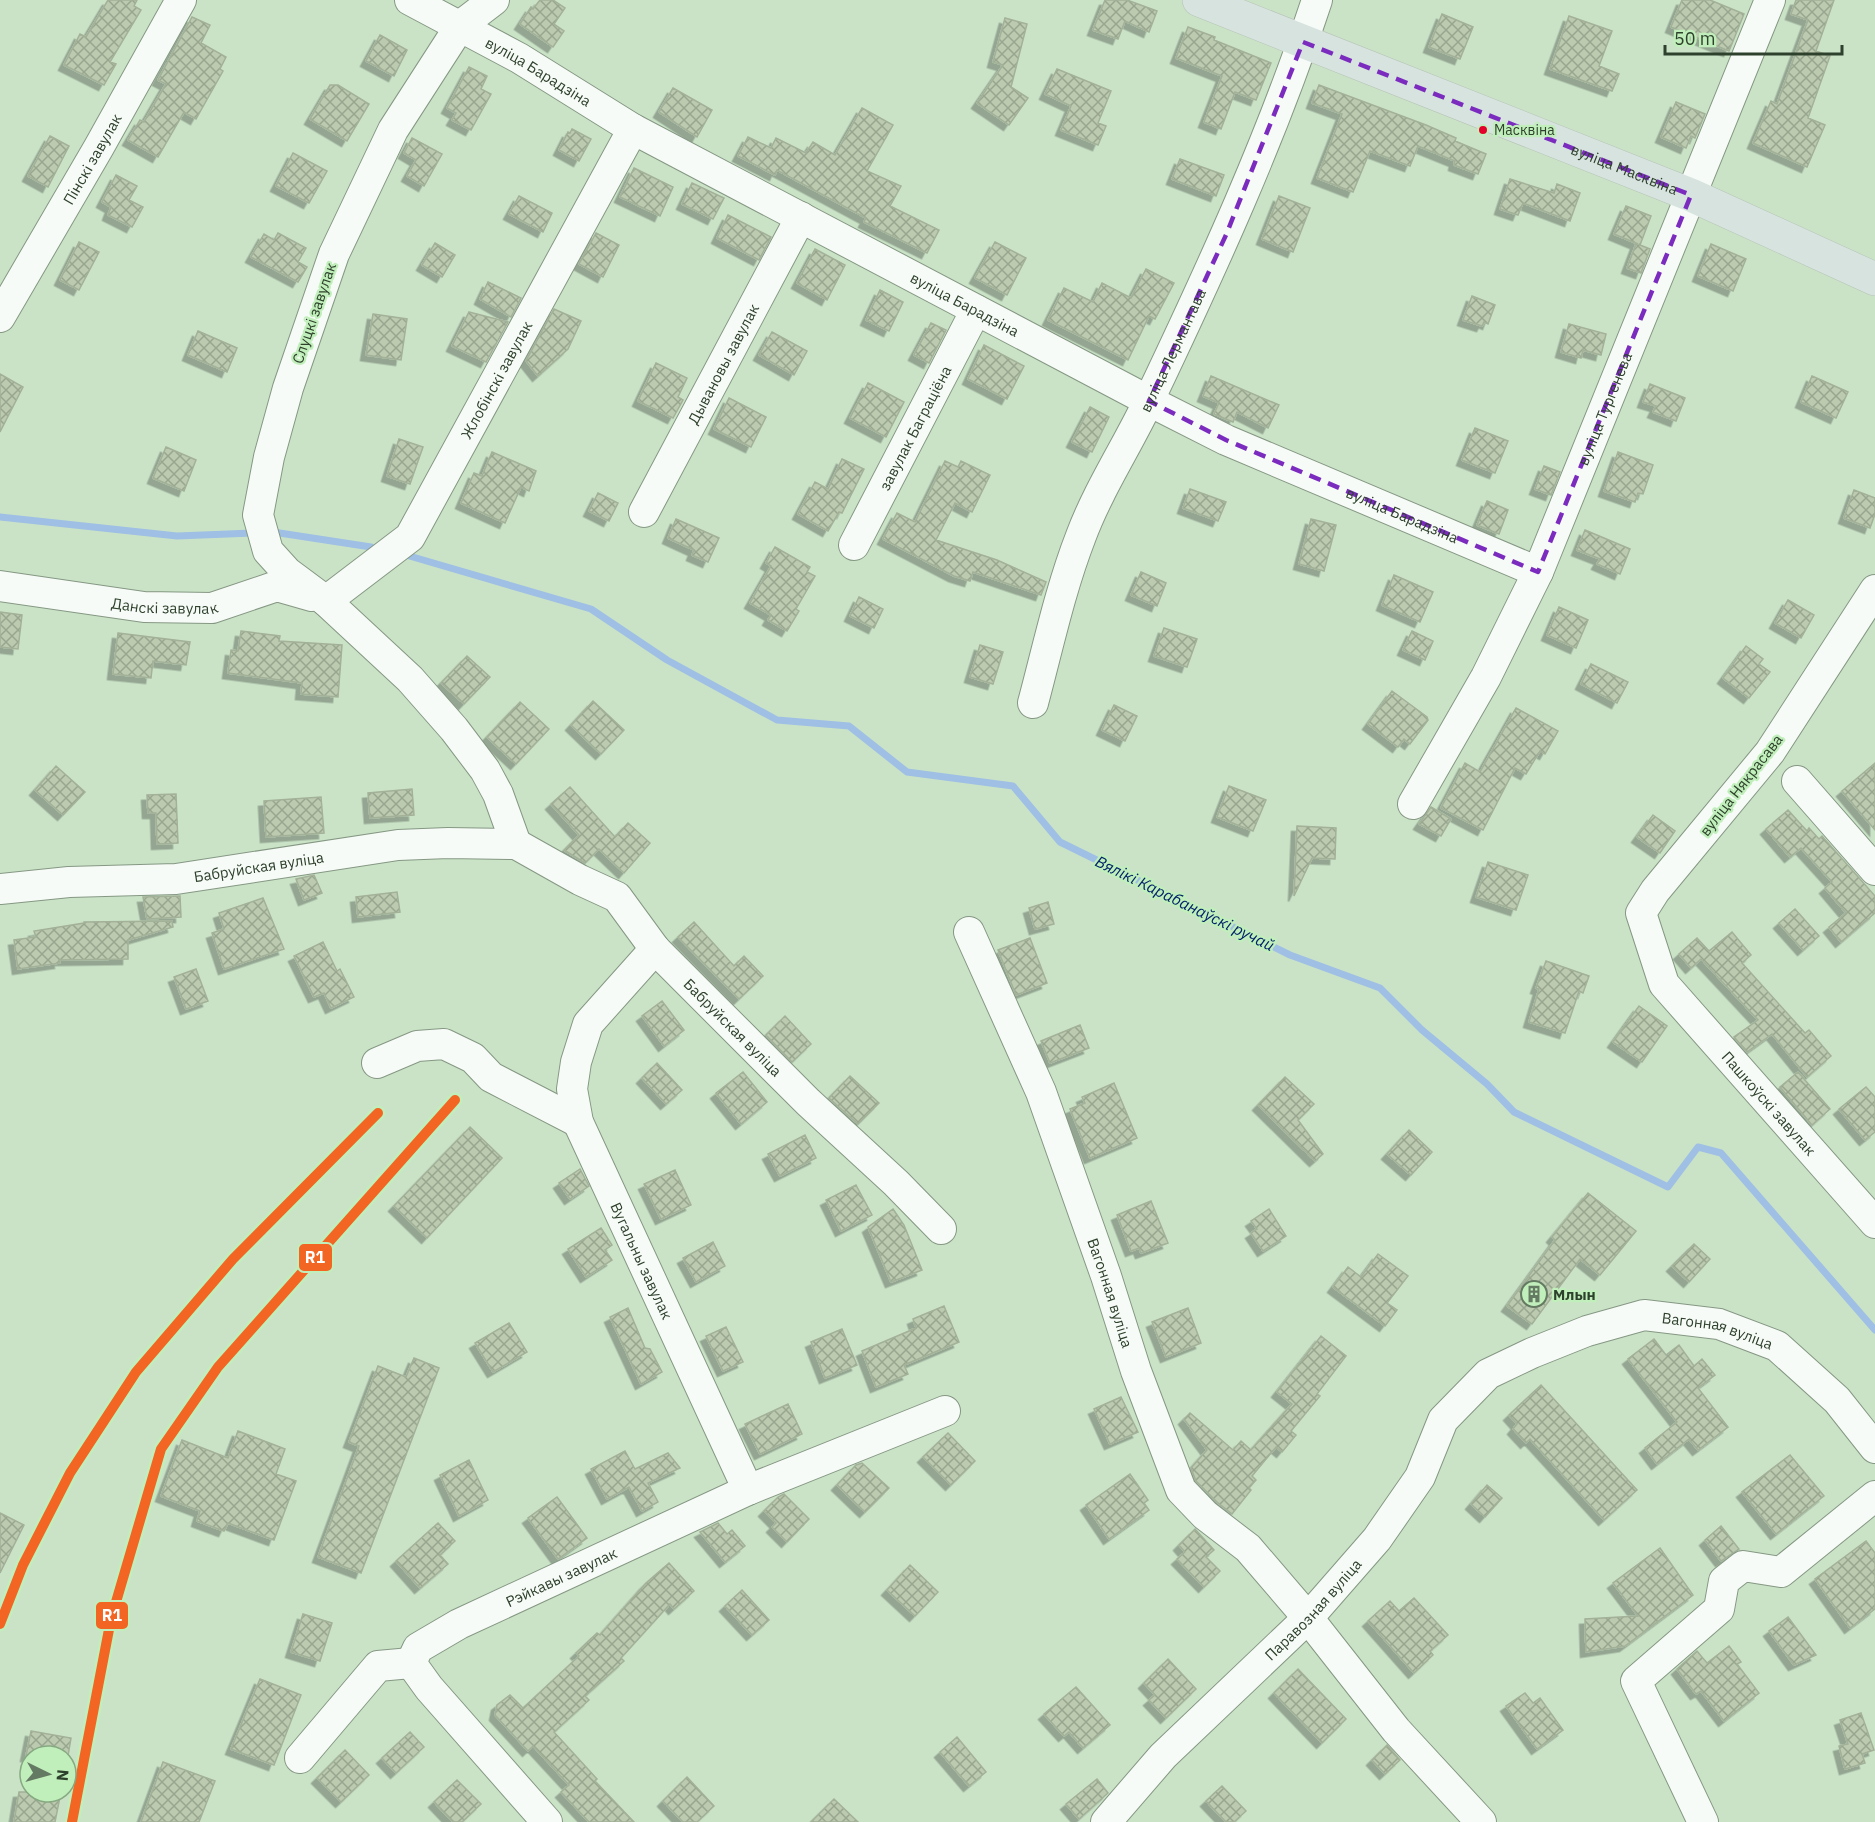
<svg xmlns="http://www.w3.org/2000/svg" width="1875" height="1822" font-family="'IBM Plex Sans',sans-serif">
	<style>
		.lines { fill: none; stroke-linecap: round; stroke-linejoin: round }
		.stream { stroke: #9fbfe4; stroke-width: 7 }
		.building { fill: url(#building-cross-hatch); stroke: #a3b199; stroke-width: 1.5; filter: url(#shadow) }
		.minor-casing { stroke: #859883; stroke-width: 32 }
		.major-casing { stroke: #b7c4b6; stroke-width: 34 }
		.minor { stroke: #f7fbf7; stroke-width: 30 }
		.major { stroke: #d7e3df; stroke-width: 33 }
		.rail-1-casing { stroke: #c1efbb; stroke-width: 15 }
		.rail-1 { stroke: #f26522; stroke-width: 10 }
		.marked { fill: none; stroke: #7b2cbf; stroke-width: 4.5; stroke-dasharray: 12 8; stroke-linejoin: round }
		.bus-dot { fill: #e4002b; stroke: #c1efbb; stroke-width: 2 }
		.labels { text-anchor: middle; dominant-baseline: central; stroke-width: 4.5; stroke-linejoin: round; paint-order: stroke }
		.bus-label { font-size: 14px; fill: #2e412c; stroke: #c1efbb; text-anchor: start }
		.street-label { font-size: 15px; fill: #2e412c; stroke: #c1efbb }
		.poi-label { font-size: 15px; font-weight: bold; fill: #2e412c; stroke: #c1efbb; text-anchor: start }
		.water-label { font-size: 16px; font-style: italic; fill: #00216a; stroke: #c1efbb }
		.line-badge { stroke: #c1efbb; stroke-width: 2 }
		.badge-label { font-size: 16px; text-anchor: middle; font-weight: bold; fill: #fff }
	</style>
	<defs>
		<pattern id="building-cross-hatch" width="8" height="8" patternUnits="userSpaceOnUse" patternTransform="scale(1.5)"><rect width="8" height="8" fill="#bccbb0"/><path d="M0 0l8 8M0 8l8-8" fill="none" stroke="#99a68f"/></pattern>
		<filter id="shadow"><feDropShadow dx="-5.5" dy="5.5" stdDeviation="0" flood-color="#0004"/></filter>
	</defs>
	<rect width="100%" height="100%" fill="#cae3c7"/>
	<g class="lines">
		<path class="stream" d="M0,517l177,19 76,-3
			M273,532l98,15
			M406,555l185,54 76,51 110,60 72,6 58,46 106,14 47,56 230,113 90,33 42,42 65,54 27,28 154,75 30,-40 23,6 154,177"/>
	</g>
	<path class="building" d="M108,0h29l-3,6 7,4 -31,52 6,2 -12,21 -40,-20 16,-31 6,3z
		M540,0h13l12,8 -11,16 10,7 -11,16 -33,-23 11,-17 2,2z
		M1105,0h22l30,11 -8,21 -24,-11 -7,18 -25,-9z
		M1682,0h28l34,14 -15,37 -58,-24z
		M1796,0h38l-18,51 14,5 -22,62 17,7 -18,42 -54,-24 18,-42 6,3 31,-84 -17,-6z
		M1442,14l31,13 -13,32 -31,-12z
		M1569,16l43,15 -13,35 20,8 -7,17 -62,-22z
		M192,17l18,8 -9,18 25,14 -6,12 3,2 -27,48 -12,-7 -26,45 -30,-17 12,-20 4,2 22,-38 -8,-4z
		M1005,18l22,6 -16,63 17,11 -19,27 -32,-22 26,-38 -10,-3z
		M1188,27l27,10 -1,3 57,23 -15,37 -21,-8 -14,37 -17,-7 18,-46 -46,-18z
		M380,35l27,15 -13,26 -28,-15z
		M469,67l18,9 -6,13 10,5 -20,36 -19,-10 4,-7 -9,-5z
		M1057,69l54,22 -13,32 8,3 -8,19 -37,-15 10,-24 -26,-12z
		M330,85h8l31,19 -22,37 -37,-22z
		M1319,85l107,40 30,13 -1,3 31,13 -8,20 -24,-9 1,-4 -37,-15 -8,20 -40,-15 -17,41 -36,-14 25,-64 -30,-11z
		M673,88l39,22 -15,27 -38,-25z
		M1676,102l29,12 -10,24 -4,-2 -5,12 -25,-11z
		M862,108l31,17 -26,46 34,15 -11,20 49,24 -12,23 -63,-31 2,-4 -89,-48 -2,5 -37,-19 10,-19 23,11 5,-10 30,15 7,-11 22,13z
		M572,129l19,10 -12,22 -20,-11 9,-18 2,1z
		M50,136l19,10 -21,41 -20,-11z
		M412,138l30,16 -18,32 -17,-10 9,-16 -12,-7z
		M293,153l34,18 -18,32 -33,-17z
		M1180,159l44,16 -8,21 -44,-17z
		M634,168l39,19 -13,29 -40,-19z
		M116,175l21,11 -8,14 14,7 -11,20 -24,-12 3,-8 -9,-5z
		M1510,179l44,14 3,-9 23,9 -10,28 -47,-18 -5,12 -18,-6z
		M692,183l32,15 -11,21 -31,-15z
		M519,196l33,17 -9,19 -34,-18z
		M1279,196l31,12 -17,44 -31,-13z
		M1626,206l25,10 -11,29 10,4 -9,24 -14,-5 9,-24h2l-24,-10z
		M728,215l43,22 -12,23 -42,-22z
		M278,233l28,15 -8,14 9,5 -9,15 -47,-25 13,-23 10,6z
		M596,233l23,12 -16,32 -24,-13z
		M79,242l20,10 -20,38 -19,-10z
		M995,242l31,16 -19,37 -32,-17z
		M435,243l20,12 -13,22 -20,-12z
		M1711,244l35,15 -13,32 -35,-15z
		M815,249l30,16 -18,35 -30,-17z
		M1146,269l28,14 -19,36 -6,-3 -21,44 -80,-40 16,-32 29,14 9,-19 29,15z
		M488,282l33,16 -10,19 -31,-18z
		M880,290l23,12 -14,29 -23,-11z
		M1472,296l23,9 -7,19 -4,-2 -2,4 -19,-6z
		M554,309l27,12 -13,28 -30,27 -12,-15z
		M469,312l39,10 -22,40 -34,-16z
		M373,314l34,5 -6,41 -35,-5z
		M931,323l15,7 -17,33 -15,-8z
		M1569,324l37,10 -5,21 -18,-5 -2,8 -20,-6z
		M198,331l39,17 -10,24 -39,-17z
		M772,332l35,19 -13,24 -35,-20z
		M984,345l40,21 -17,33 -39,-20z
		M656,363l31,15 -9,19 5,3 -10,18 -35,-17z
		M0,374l23,13 -23,45z
		M1211,376l68,29 -11,23 -31,-16 -4,10 -19,-8 5,-11 -16,-7z
		M1812,376l36,16 -12,26 -35,-16z
		M868,383l36,19 -18,35 -36,-19z
		M1650,384l35,14 -9,23 -23,-9 3,-6 -13,-4z
		M729,398l37,19 -15,30 -37,-18z
		M1090,407l19,10 -17,35 -20,-10z
		M1475,428l33,13 -13,32 -33,-13z
		M399,439l24,8 -13,37 -23,-8z
		M166,447l30,13 -12,31 -31,-13z
		M492,452l44,19 -7,20 -8,-4 -16,36 -44,-20 13,-30 8,3z
		M1618,452l35,13 -10,29 -5,-1 -3,9 -31,-11z
		M842,459l22,10 -22,44 -3,-1 -11,19 -30,-17 17,-32 13,7z
		M945,461l13,6 3,-6 29,14 -18,37 -17,-9 -19,37 61,20 49,22 -5,13 -68,-23 -3,9 -16,-5 -71,-37 14,-26 18,9z
		M1544,466l16,6 -9,23 -16,-6z
		M1190,489l36,13 -8,19 -35,-13z
		M1854,490l21,8v16l-5,14 -26,-10z
		M598,493l20,10 -9,18 -20,-10z
		M1487,501l21,9 -9,24 -22,-9z
		M676,519l43,19 -11,24 -16,-7 2,-5 -26,-12z
		M1311,519l25,6 -12,46 -25,-7z
		M1585,530l45,19 -10,25 -23,-10 3,-5 -23,-9z
		M775,547l35,20 -3,5 8,4 -19,33 3,2 -12,20 -19,-11 3,-5 -21,-12 21,-37 -5,-3z
		M1141,572l25,11 -9,23 -26,-11z
		M1394,575l39,17 -13,30 -38,-17z
		M859,597l24,12 -9,19 -24,-12z
		M1788,600l26,15 -13,23 -26,-15z
		M1559,607l29,13 -12,28 -29,-13z
		M0,612l22,3 -4,34 -18,-2z
		M1164,628l33,11 -10,28 -33,-11z
		M241,631l39,5 -1,5 63,4 -4,52 -37,-3 1,-11 -74,-10 3,-23 7,1z
		M1412,631l21,10 -8,19 -22,-10z
		M118,633l72,9 -4,23 -33,-4 -2,17 -38,-4z
		M980,645l23,7 -10,32 -23,-7z
		M1746,646l17,13 -4,5 11,8 -21,26 -26,-20z
		M467,656l23,21 -26,27 -23,-21z
		M1591,664l37,18 -11,21 -36,-19z
		M1392,691l35,26 1,3 -18,24 -6,-5 -6,8 -30,-23z
		M593,701l31,29 -23,24 -30,-29z
		M520,702l29,27 -33,35 -29,-27z
		M1114,705l23,11 -12,25 -23,-11z
		M1516,708l42,23 -13,23 -5,-3 -14,23 -11,-6 -32,62 -42,-22 24,-45 15,9z
		M1875,763v67l-33,-39z
		M56,766l29,26 -22,23 -28,-25z
		M1229,786l37,14 -13,31 -36,-14z
		M570,787l45,50 13,-14 22,20 -26,30 -25,-24 -14,14 -21,-13 15,-15 -28,-31z
		M412,789l2,26 -44,3 -2,-25z
		M176,794l2,49 -21,1 -1,-31h-8l-1,-18z
		M321,797l3,36 -58,4 -2,-36z
		M1431,807l20,12 -10,17 -22,-12z
		M1788,810l19,21 2,-3 10,11 3,-3 53,60v17l-34,29 -12,-15 17,-14 -21,-25 7,-6 -31,-34 -11,9 -24,-28z
		M1653,815l22,16 -15,22 -23,-16z
		M1297,826l39,2 -1,31 -23,-1 -18,38z
		M1488,862l40,13 -12,35 -40,-13z
		M314,875l8,18 -18,7 -8,-21z
		M397,892l3,20 -42,5 -2,-20z
		M180,896l1,21 -34,2 -4,-22z
		M263,898l21,51 -60,20 -12,-36 12,-4 -5,-16z
		M1048,902l6,22 -19,5 -6,-21z
		M1795,909l24,27 -16,14 -24,-27z
		M172,921l1,6 -45,13v19l-69,1 1,3 -42,6 -4,-29 22,-3 -2,-6 50,-8v-1z
		M694,922l40,44 10,-10 19,20 -24,23 -61,-62z
		M1732,932l19,23 -9,8 63,70 4,-3 22,26 -24,21 -35,-43 -25,18 -13,-15 24,-17 -57,-61 -10,9 -12,-14 18,-16 12,13z
		M1030,938l17,45 -31,12 -18,-45z
		M323,942l14,29 3,-2 14,28 -23,11 -7,-15 -10,4 -20,-41z
		M1546,961l43,15 -6,17 -4,-2 -14,42 -36,-11 10,-33 -3,-1z
		M196,969l12,32 -22,8 -12,-32z
		M662,1001l22,29 -20,16 -22,-30z
		M1639,1006l28,20 -25,36 -29,-20z
		M785,1016l26,28 -19,18 -26,-27z
		M1080,1025l9,23 -39,15 -9,-22z
		M657,1063l25,27 -16,14 -24,-26z
		M743,1072l24,30 -26,22 -25,-31z
		M1798,1072l32,37 -18,16 -32,-38z
		M850,1076l29,27 -21,21 -29,-26z
		M1285,1077l29,27 -16,16 25,34 -8,7 -57,-56z
		M1114,1083l23,55 -47,20 -20,-49 15,-6 -3,-6z
		M1866,1087l9,10v35l-10,8 -26,-31z
		M470,1127l32,31 -75,80 -33,-32z
		M1409,1130l23,22 -21,23 -24,-21z
		M805,1135l11,23 -36,18 -12,-22z
		M580,1169l9,17 -19,13 -11,-16z
		M675,1170l16,35 -30,14 -17,-35z
		M856,1185l16,30 -31,16 -15,-31z
		M1588,1193l48,38 -36,44 -20,-16 -48,65 -25,-18 48,-66 -3,-3z
		M1151,1201l17,42 -27,10 -2,-5 -8,3 -14,-36z
		M893,1209l11,16 18,45 -31,12 -23,-55z
		M1269,1209l17,27 -23,15 -12,-18 6,-4 -6,-8z
		M601,1228l11,17 -7,5 7,10 -26,17 -18,-28z
		M713,1242l12,24 -29,16 -13,-24z
		M1694,1244l16,15 -21,23 -17,-16z
		M1378,1254l30,22 -21,27 10,7 -12,16 -52,-39 15,-20 13,10z
		M944,1306l15,36 -55,23 4,9 -32,13 -14,-36 54,-23 -3,-9z
		M628,1308l17,40 5,1 12,23 -21,12 -31,-67z
		M1188,1308l13,35 -35,14 -14,-35z
		M509,1323l18,29 -34,20 -18,-29z
		M726,1327l17,35 -20,9 -17,-35z
		M842,1329l15,36 -32,13 -14,-36z
		M1321,1336l25,20 -29,38 3,2 -29,35 5,4 -14,17 -6,-5 -24,29 4,4 -7,8 2,2 -19,24 -15,-12 -21,-21 -5,-13 16,-18 -23,-31 6,-6 43,37 8,-9 10,9 41,-46 -15,-12z
		M1654,1339l12,16 13,-10 15,21 8,-7 13,16 -17,13 30,39 -30,23 -9,-11 -32,25 -12,-16 32,-26 -49,-63z
		M414,1358l25,10 -78,205 -43,-16 41,-111 -10,-4 29,-76 28,11z
		M1541,1385l96,105 -33,30 -74,-81 -4,4 -13,-14 4,-5 -8,-9z
		M1121,1397l17,35 -28,12 -16,-35z
		M788,1404l14,30 -42,20 -15,-30z
		M238,1431l47,18 -9,25 20,7 -22,59 -46,-17 -4,8 -27,-10 3,-10 -39,-15 21,-56 46,18z
		M948,1433l27,28 -24,24 -28,-28z
		M625,1451l10,18 33,-16 12,15 -32,15 10,19 -16,9 -13,-24 -22,12 -16,-30z
		M1790,1455l34,41 -48,38 -34,-42z
		M469,1460l19,40 -29,16 -19,-41z
		M862,1463l27,25 -24,24 -28,-27 19,-20z
		M1130,1474l18,26 -4,3 5,7 -40,29 -23,-34z
		M1487,1485l15,13 -17,19 -14,-13z
		M784,1494l25,25 -22,23 -15,-15 4,-4 -12,-12 14,-14z
		M557,1497l30,41 -29,21 -30,-41z
		M0,1513l24,12 -24,48z
		M438,1523l17,18 -15,14 8,9 -28,24 -24,-27z
		M718,1523l9,11 5,-4 13,16 -20,16 -25,-30z
		M1721,1526l18,23 -18,12 -16,-21z
		M1195,1529l19,21 -8,7 14,14 -16,16 -27,-28 8,-7 -6,-7z
		M1866,1541l9,12v56l-25,19 -35,-49z
		M1660,1548l33,47 -68,51 -39,6 -1,-33 53,-3 -25,-33z
		M669,1563l25,28 -20,18 -4,-5 -49,54 3,3 -39,35 4,4 -35,32 43,47 -2,2 39,41h-45l-28,-30 8,-7 -36,-39 -5,5 -33,-36 2,-10 13,-10 13,13 56,-52 -3,-3 21,-20 3,2 46,-52z
		M910,1565l28,27 -23,24 -28,-26z
		M742,1590l27,30 -17,15 -27,-29z
		M1414,1598l34,37 -18,16 3,4 -19,18 -46,-52 22,-20 9,10z
		M303,1614l29,9 -12,38 -29,-9z
		M1788,1617l28,38 -22,10 -25,-34z
		M1729,1646l12,16 -4,2 22,29 -35,28 -23,-30 -5,3 -19,-25 20,-18 10,12z
		M1168,1659l28,30 -30,29 -17,-18 6,-5 -11,-12z
		M1298,1669l48,50 -24,24 -48,-50z
		M260,1679l41,16 -27,70 -43,-16z
		M1076,1687l34,38 -27,23 -14,-16 -5,4 -20,-22z
		M1525,1693l8,10 7,-5 23,32 -26,19 -31,-43z
		M1861,1713l13,37 -12,4 3,9 -20,6 -6,-23 9,-2 -8,-24z
		M31,1731l40,7 -3,18h-42z
		M410,1732l14,15 -28,26 -14,-15z
		M957,1737l29,35 -17,14 -29,-34z
		M1387,1745l13,15 -15,14 -13,-14z
		M345,1750l24,25 -28,27 -24,-24z
		M163,1762l52,19 -16,41h-58z
		M687,1777l27,29 -17,16h-14l-20,-21z
		M1097,1779l11,14 -29,26 -13,-15z
		M457,1780l24,24 -19,18h-9l-19,-20z
		M1222,1786l24,25 -12,11h-8l-20,-21z
		M19,1792h42l-6,30h-41z
		M834,1799l24,23h-47z"/>
	<g class="lines">
		<defs>
			<g id="minor">
				<path id="s1" d="M410,0l109,58 114,71 516,272 77,39 312,132"/>
				<path d="M494,0l-34,26 -67,104 -59,124 -46,134 -19,69 -11,58 10,36 19,21 39,29 84,78 44,50 31,41 13,24 18,50"/>
				<path id="s2" d="M0,317l99,-170 82,-147"/>
				<path id="s3" d="M644,512l157,-295"/>
				<path id="s4" d="M854,545l122,-235"/>
				<path id="s5" d="M0,586l144,21 68,1 65,-22 35,10"/>
				<path id="s6" d="M1875,590l-105,162 -115,139 -14,22 23,71 211,239"/>
				<path id="s7" d="M326,601l84,-64 223,-408"/>
				<path id="s8" d="M1033,703c15,-56 27,-113 48,-167 18,-48 47,-91 69,-138 62,-130 122,-261 167,-398"/>
				<path d="M1797,781l78,89"/>
				<path id="s9" d="M1413,804l73,-127 52,-105 232,-572"/>
				<path id="s10" d="M0,889l69,-7 107,-3 222,-34 50,-2 68,1 64,36 37,17 38,52 153,153 88,81 45,46"/>
				<path id="s11" d="M969,932l72,160 65,184 30,95 45,119 24,25 43,33 60,70 88,112 85,92"/>
				<path id="s12" d="M655,949l-67,75 -12,38 -4,27 6,33 170,368"/>
				<path d="M377,1063l40,-17 27,-2 29,14 18,19 87,45"/>
				<path d="M300,1758l78,-92 33,-3"/>
				<path id="s13" d="M547,1822l-118,-134 -18,-25 7,-15 41,-24 289,-134 197,-79"/>
				<path id="s14" d="M1106,1822l57,-66 145,-138 69,-79 43,-62 23,-57 45,-46 44,-21 55,-22 57,-16 75,9 58,22 60,54 38,48"/>
				<path d="M1703,1822l-67,-141 83,-72 5,-28 19,-15 38,6 94,-76"/>
			</g>
			<g id="major">
				<path id="s15" d="M1199,0l492,195 184,84"/>
			</g>
		</defs>
		<use href="#minor" class="minor-casing"/>
		<use href="#major" class="major-casing"/>
		<use href="#minor" class="minor"/>
		<use href="#major" class="major"/>
		<defs>
			<path id="rail-1" d="M0,1624l23,-59 47,-92 66,-101 97,-113 145,-146
				M72,1822l39,-203 50,-170 57,-82 237,-267"/>
		</defs>
		<use href="#rail-1" class="rail-1-casing"/>
		<use href="#rail-1" class="rail-1"/>
	</g>
	<path class="marked" d="M1303,42l388,153 -153,377 -312,-132 -77,-39 77,-166z"/>
	<defs>
		<symbol id="building-ring" viewBox="-11 -11 22 22"><circle r="9.5" fill="#c1efbb" stroke="#657a62" stroke-width="1.5"/><path d="M-4-6H4V6H1V3H-1V6H-4ZM-2.5-4.3h1.7v1.8h-1.7ZM.8-4.3h1.7v1.8H.8ZM-2.5-1h1.7V.8h-1.7ZM.8-1h1.7V.8H.8Z" fill="#657a62"/></symbol>
	</defs>
	<g fill-rule="evenodd">
		<use href="#building-ring" x="1519" y="1279" width="30" height="30"/>
	</g>
	<circle class="bus-dot" cx="1483" cy="130" r="5"/>
	<g class="labels">
		<g class="bus-label">
			<text x="1494" y="130">Масквіна</text>
		</g>
		<g class="street-label">
			<text stroke="none"><textPath href="#s1" startOffset="147">вуліца Барадзіна</textPath></text>
			<text stroke="none"><textPath href="#s2" startOffset="183">Пінскі завулак</textPath></text>
			<text stroke="none"><textPath href="#s15" startOffset="458">вуліца Масквіна</textPath></text>
			<text stroke="none"><textPath href="#s1" startOffset="633">вуліца Барадзіна</textPath></text>
			<text transform="translate(314 313) rotate(-71)">Слуцкі завулак</text>
			<text stroke="none"><textPath href="#s8" startOffset="381">вуліца Лермантава</textPath></text>
			<text stroke="none"><textPath href="#s3" startOffset="168">Дывановы завулак</textPath></text>
			<text stroke="none"><textPath href="#s7" startOffset="285">Жлобінскі завулак</textPath></text>
			<text stroke="none"><textPath href="#s9" startOffset="440">вуліца Тургенева</textPath></text>
			<text stroke="none"><textPath href="#s4" startOffset="132">завулак Баграціёна</textPath></text>
			<text stroke="none"><textPath href="#s1" startOffset="1119">вуліца Барадзіна</textPath></text>
			<text stroke="none"><textPath href="#s5" startOffset="166">Данскі завулак</textPath></text>
			<text transform="translate(1741 785) rotate(-52)">вуліца Някрасава</text>
			<text stroke="none"><textPath href="#s10" startOffset="260">Бабруйская вуліца</textPath></text>
			<text stroke="none"><textPath href="#s10" startOffset="808">Бабруйская вуліца</textPath></text>
			<text stroke="none"><textPath href="#s6" startOffset="633">Пашкоўскі завулак</textPath></text>
			<text stroke="none"><textPath href="#s12" startOffset="354">Вугальны завулак</textPath></text>
			<text stroke="none"><textPath href="#s11" startOffset="388">Вагонная вуліца</textPath></text>
			<text stroke="none"><textPath href="#s14" startOffset="836">Вагонная вуліца</textPath></text>
			<text stroke="none"><textPath href="#s13" startOffset="386">Рэйкавы завулак</textPath></text>
			<text stroke="none"><textPath href="#s14" startOffset="297">Паравозная вуліца</textPath></text>
		</g>
		<g class="poi-label">
			<text x="1553" y="1294">Млын</text>
		</g>
		<g class="water-label">
			<text transform="translate(1185 903) rotate(26)">Вялікі Карабанаўскі ручай</text>
		</g>
	</g>
	<g class="line-badge">
		<rect x="298" y="1243" width="35" height="29" rx="6" fill="#f26522"/>
		<rect x="95" y="1601" width="34" height="29" rx="6" fill="#f26522"/>
	</g>
	<g class="badge-label">
		<text x="315" y="1263">R1</text>
		<text x="112" y="1621">R1</text>
	</g>
	<g transform="translate(48 1774) rotate(95)"><circle r="28" fill="#c1efbb" stroke="#86a982" stroke-width="1.5"/>
	<path d="M0-4.5L10 22L0 15L-10 22Z" fill="#657a62"/>
	<text y="-9" font-size="16" font-weight="bold" text-anchor="middle" fill="#2e412c">N</text>
	</g>
	<path d="M1665 45v9h177v-9" fill="none" stroke="#2e412c" stroke-width="3"/>
	<text x="1674" y="45" font-size="18" fill="#2e412c" stroke="#c1efbb" stroke-width="4.5" paint-order="stroke">50 m</text>
</svg>
